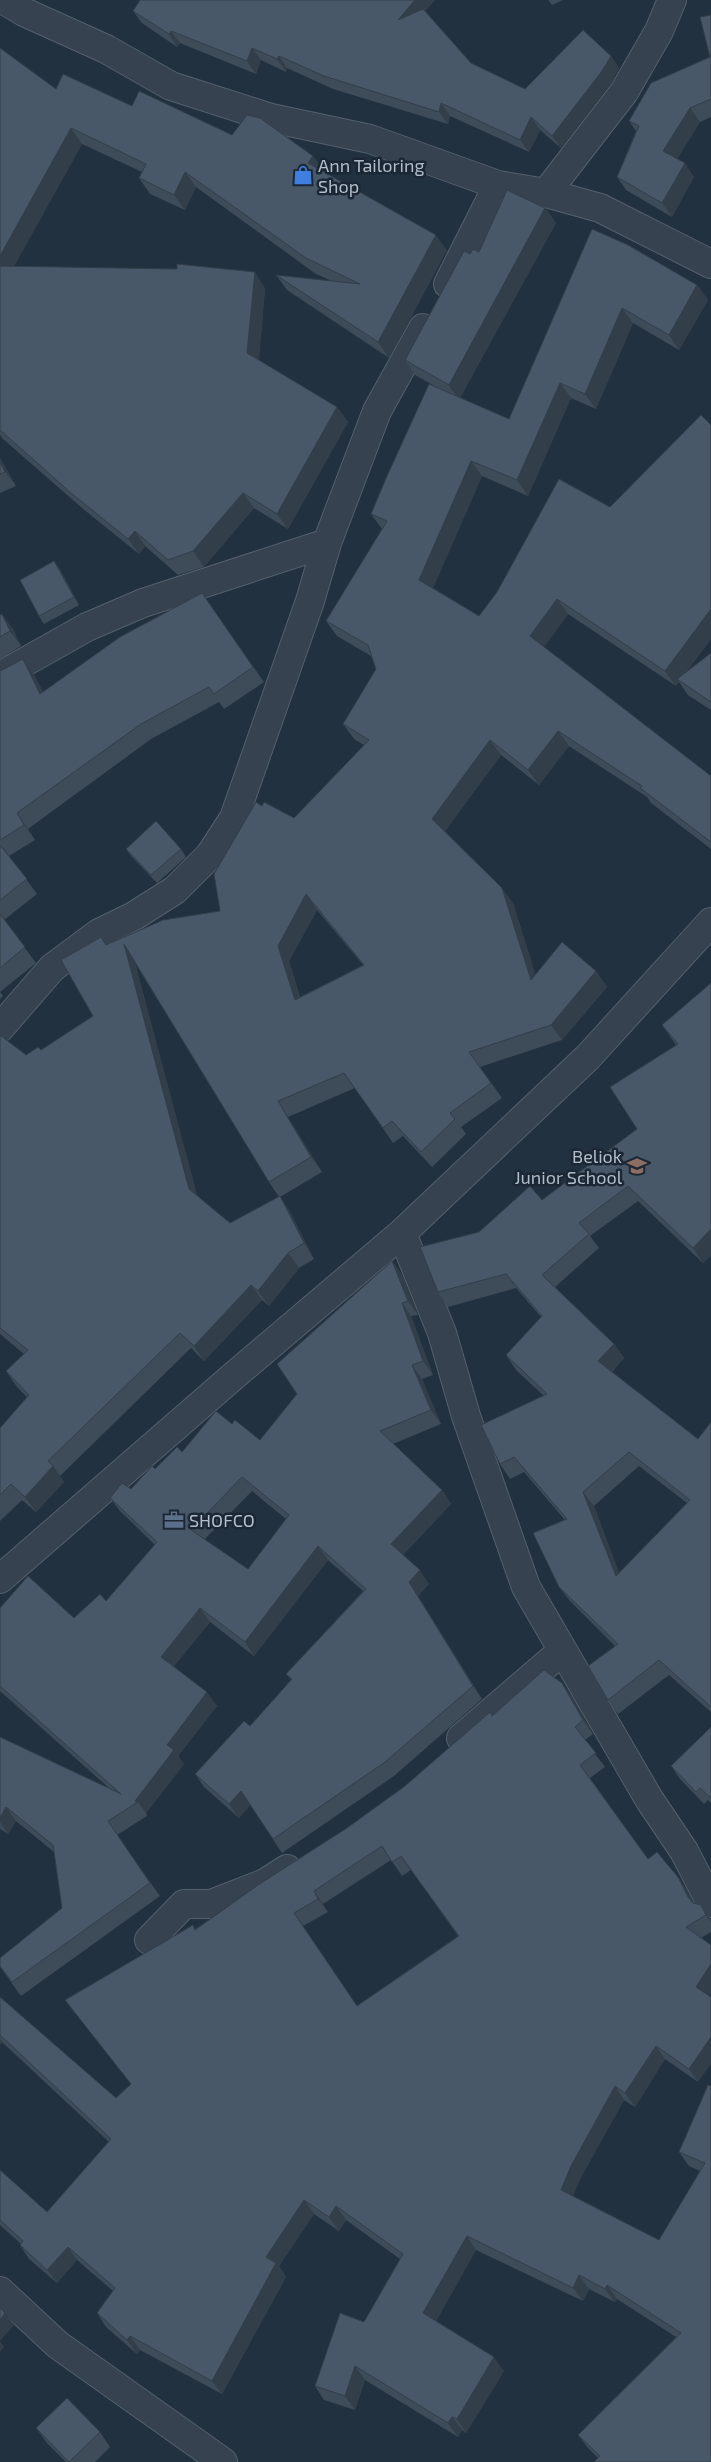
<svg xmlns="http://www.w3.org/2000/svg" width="711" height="2462" font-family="'Exo 2',sans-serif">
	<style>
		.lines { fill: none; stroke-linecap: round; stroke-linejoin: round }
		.minor-casing { stroke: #54606d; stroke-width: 30 }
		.minor { stroke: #36424f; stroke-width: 28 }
		.wall { fill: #3e4c59; fill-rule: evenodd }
		.shaded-wall { fill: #323e49 }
		.building { fill: #485868; stroke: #323e49; fill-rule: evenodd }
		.labels { text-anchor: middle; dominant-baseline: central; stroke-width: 5; stroke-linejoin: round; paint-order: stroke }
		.poi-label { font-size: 18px; fill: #b2bdca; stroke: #1b2734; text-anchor: start }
	</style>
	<rect width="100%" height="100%" fill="#22313f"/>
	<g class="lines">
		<defs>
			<path id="minor" d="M4,0l20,12 82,37 65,37 100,32 99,21 128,46 48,8 54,15 111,56
				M546,193l78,-101 35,-61 13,-31
				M448,284l50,-99
				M0,676l87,-49 56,-24 184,-60
				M711,922l-123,135 -186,176 40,100 24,83 60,171 123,212 35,52 27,52
				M0,1028l52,-60 47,-35 35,-17 41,-26 35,-35 24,-37 76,-217 17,-58 50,-132 46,-83
				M0,1579l237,-206 165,-140
				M461,1738l101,-87
				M149,1940l35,-36h27l54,-21 22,-14
				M0,2291l58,54 165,117"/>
		</defs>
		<use href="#minor" class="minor-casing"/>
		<use href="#minor" class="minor"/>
	</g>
	<path class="wall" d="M435,0l-10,11 46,52 54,26 86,-33 8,12 -8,15 -50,65 -21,-18 -11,22 -79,-36 -2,8 -115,-35 -46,-21 -1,4 -25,-12 -5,14 -76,-31 -3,4 -35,-24 -9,-12z
		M548,0h15l-11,5z
		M711,15v102l-11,5 -23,37 17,18 -22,40 -46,-27 -9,-13 19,-46 -7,-10 81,-64z
		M0,48l56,41 76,17 100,29 81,21 11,15 123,79 -58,108 -102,-68 -11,-15 56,6 -16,-7 -120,-87 -11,23 -35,-16 -11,-16 3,-6 -60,-28 -68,122 251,22 -6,72 78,47 11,15 -60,107 -34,-21 -50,59 -26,8 -33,-29 -6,8 -57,-46 -79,-69 -3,-4z
		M545,208l11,15 -96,175 49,21 83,-190 105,56 11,15 -29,50 -46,-27 -37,86 -25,-11 -43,98 -46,-20 -49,112 46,28 18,-24 62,-113 152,160 -25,33 25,-19v57l-23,-15 -9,-13 -3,4 -108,-72 -24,33 167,129v73l-60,-46 -4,-6 -78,-51 -30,39 -38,-30 -56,76 68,72 22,71 61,-3 11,16 -45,53 -82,27 22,31 -41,29 5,7 -34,33 -29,-31 -10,7 -38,-55 -67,29 34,55 -42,25 10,15 24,47 -15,9 -30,38 -7,-6 -58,61 -13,-13 -131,128 4,6 -28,30 -14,-12 -22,21v-93l27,-31 -10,-10 -11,-16 18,-17 -24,-20v-299l26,20 15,-5 52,-34 8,-79 6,8 113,-34 42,-105 32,12 70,-73 -10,-6 -11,-15 33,-55 -5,-13 -34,-20 -11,-15 56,-92 -11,-15 67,-126 -23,-13 -10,-15 65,-106 9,-2zM317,910l46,55 -63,32 -11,-36zM135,963l134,219 10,15 -49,26 -33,-27z
		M0,458l16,28 -16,7z
		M54,561l6,8 19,36 -35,19 -5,-8z
		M202,593l62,89 -40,27 -5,-7 -68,37 -123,90 7,11 -26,16 28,38 -33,26 32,43 -36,29v-321l23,-12 11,16 9,17z
		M0,615l13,14 8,17 -21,13z
		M126,849h55l5,8 -29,26 -25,-26z
		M711,983v272l-8,8 -65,-62 -48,35 9,12 -44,39 59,57 10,14 -12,14 86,67 13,-17v290l-42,-37 -51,39 -10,-14 7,-54 -45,-45 -11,-14 6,-67 -41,-48 -14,7 -10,-15 44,-68 -28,-26 -10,-15 35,-38 -25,-29 -68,19 -10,-15 41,-60 63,-32 95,-71 39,-84 -14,-20zM639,1466l48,37 -68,70 -25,-67z
		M0,992l3,4 -3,3z
		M392,1261l10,14 16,40 -7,1 22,59 -11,4 19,45 -48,20 49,46 9,14 -48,51 26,29 -11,12 64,103 -88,77 -112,77 -32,-48 -11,13 -35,-31 -9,-13 55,-48 41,-46 -5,-6 77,-83 -35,-31 -74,96 -44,-34 -36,44 43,40 -39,50 6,8 -38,49 1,3 -30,19 43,61 -139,100 -21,-29 62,-59 -8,-56 -38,-31 -8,13 -8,-5v-92l109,51 -109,-97v-83l74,10 32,-17 49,-56 -35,-34 -10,-13 21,-9 24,-20 27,-17 50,-28 28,16 37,-46zM252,1491l34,28 -38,50 -44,-29z
		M562,1683l10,14 21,37 -8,6 20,27 -15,11 58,81 30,18 9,14 6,11 8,3 10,15v12l-10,6 10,7v47l-2,4 -11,86 -33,-23 -30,48 -11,-7 -44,79 -7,17 86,44 41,-69 -11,-5 -10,-14 29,-67 3,377 -113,-4 -10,-10 -10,-13 98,-98 -59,-38 -2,3 -26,-13 -6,12 -107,-51 -40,71 68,50 -38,62 -4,-3 -4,7 -93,-57 -10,30 -31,-10 -9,-14 49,-64 36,-63 -54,-39 -7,11 -25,-17 -35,52 7,11 -64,117 -82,-44 -3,4 -31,-27 -9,-14 16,-22 -36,-31 -20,23 -28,-24 -9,-14 1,-1 -21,-19v-55l47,42 62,-70 -107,-100 -2,3v-48l116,101 15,-14 -56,-71 -10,-13 130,-71 152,-101 58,-42 87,-70zM391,1860l11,16 9,-6 47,66 -101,70 -54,-80 25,-14 -5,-8z
		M711,1727v76l-3,-3 -4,4 -24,-25 -9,-13z
		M36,2428l64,4 10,15 -15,15h-29l-19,-19z"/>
	<path class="shaded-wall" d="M415,0h20l-28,33 -9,-13z
		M171,31l9,12 -3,4 -8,-13z
		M252,48l9,12 -5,14 -9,-13z
		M279,56l8,12 -1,4 -9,-13z
		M611,56l8,12 -8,15 -50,65 -9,-12z
		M441,103l9,13 -2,8 -9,-12z
		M690,108l10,14 -27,43 -10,-14z
		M531,117l9,13 -11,22 -9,-12z
		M71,128l11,16 -76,137 -6,-8v-17z
		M313,156l11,15 -16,-8z
		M685,163l9,14 -22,40 -10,-14z
		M185,172l11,15 -11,23 -11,-15z
		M545,208l11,15 -97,177 -10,-15z
		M436,235l11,15 -58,108 -11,-16z
		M255,272l10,16 -7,80 -11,-15z
		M697,285l11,15 -29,50 -10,-15z
		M622,308l11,15 -37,86 -11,-15z
		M560,383l11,15 -43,98 -11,-16z
		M337,407l11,15 -60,107 -11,-15z
		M0,458l16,28 -11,-14 -5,-10z
		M471,461l11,15 -52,119 -11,-15z
		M243,493l11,15 -50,59 -11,-16z
		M135,531l10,15 -6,8 -11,-15z
		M54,561l6,8 19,36 -5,-8z
		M557,599l11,15 -27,37 -11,-15z
		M711,609v30l-31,42 -3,-2 2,3 -3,4 -11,-15z
		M2,614l11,15 8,17 -11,-15z
		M23,659l11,16 17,35 -11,-16z
		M558,731l11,15 -30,39 -11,-15z
		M490,740l11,15 -58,79 -11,-15z
		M17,813l11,16 7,11 -11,-15z
		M502,888l11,15 29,92 -11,-15z
		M306,894l11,16 -28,51 16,55 -10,-16 -17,-54z
		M124,944l10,15 66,246 -11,-16z
		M596,971l11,16 -45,53 -11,-15z
		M278,1101l10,16 34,55 -11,-15z
		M280,1196l10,16 24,47 -10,-16z
		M711,1229v26l-8,8 -10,-15z
		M288,1253l11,15 -30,38 -11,-15z
		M392,1261l10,14 16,40 -10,-14z
		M251,1285l11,15 -58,61 -10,-15z
		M402,1303l9,13 22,59 -10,-14z
		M614,1344l10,14 -16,17 -10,-14z
		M412,1365l10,14 19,45 -10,-14z
		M53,1466l11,16 -28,30 -11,-15z
		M442,1490l9,14 -50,53 -10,-13z
		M583,1492l11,14 32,85 -10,-15z
		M318,1546l10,14 -74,96 -9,-14z
		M420,1570l9,14 -11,12 64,103 -9,-13 -64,-104z
		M200,1608l10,14 -39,48 -10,-13z
		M562,1683l10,14 21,37 -10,-14z
		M207,1692l10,14 -39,50 6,8 -38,49 -8,-11 -3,-1 32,-56z
		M241,1791l10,13 -12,14 -10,-14z
		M6,1807l10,14 -8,13 -8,-12v-4z
		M678,1877l9,14 10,20 -9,-14z
		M314,1891l9,13 5,8 -10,-13z
		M701,1905l9,14 1,3 -5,-7z
		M711,1964v28l-6,9 -9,-14z
		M711,2037v27l-13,18 -9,-13z
		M0,2039l2,3 -2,3z
		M656,2046l9,13 -30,48 -10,-14z
		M615,2086l9,14 -44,79 -10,24 -9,-13 10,-24z
		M304,2200l10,14 -35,52 7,11 -64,117 -10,-13 54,-124z
		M336,2206l10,14 -7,11 -10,-14z
		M467,2236l9,14 -43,77 -10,-14z
		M68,2247l9,13 -20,23 -10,-13z
		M579,2275l10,14 -6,12 -10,-13z
		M607,2285l10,14 -2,3 -10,-13z
		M5,2313l9,12 -14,16 4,6 -4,5v-32z
		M130,2336l10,14 -3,4 -10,-14z
		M494,2357l10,14 -38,62 -9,-14z
		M355,2366l10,14 -10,30 -10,-14z
		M452,2417l10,13 -4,7 -10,-14z"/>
	<path class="building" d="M140,0h275l-17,20 25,-11 48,54 54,26 58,-59 28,26 -9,15 -50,65 -21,-19 -11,23 -79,-37 -2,9 -115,-36 -45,-20 -2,3 -25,-11 -5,13 -76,-30 -2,3 -36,-23z
		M711,15v84l-21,9 -27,43 22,12 -23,40 -45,-26 22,-51 -10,-5 22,-38 59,-26 -10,-40z
		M0,48l56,41 7,-15 69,32 7,-15 93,44 15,-20 13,3 53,38 -5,7 128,72 -58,107 -102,-67 84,9 -54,-26 -121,-86 -11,23 -35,-17 7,-14 -75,-36 -71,128z
		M507,190l38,18 -96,177 -44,-25 59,-109 6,3 3,-5 6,3z
		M592,229l36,16 69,40 -28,50 -47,-27 -37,86 -25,-11 -43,97 -46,-19 -52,119 60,36 18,-24 62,-113 51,28 91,-92 10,10v184l-46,62 -108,-72 -27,37 181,140v66l-71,-54 2,-2 -84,-55 -30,39 -38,-30 -58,79 70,69 29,92 31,-38 34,29 -45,54 -82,27 22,31 -41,30 5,6 -34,33 -29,-31 -9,7 -39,-55 -66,28 33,56 -42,25 -145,-238 65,245 41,34 50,-27 24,47 -16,10 -30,38 -7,-6 -57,61 -14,-13 -132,128 5,5 -28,31 -14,-13 -11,11v-67l29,-33 -23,-24 22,-21 -28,-22v-293l26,20 12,-8 3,3 52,-34 -32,-56 40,-23 5,8 57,-25 57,-9 -6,-37 42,-72 6,4 2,-4 30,16 75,-78 -26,-16 33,-55 -8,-24 -42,-24 61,-100 -16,-7 16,-38 42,-92 80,35zM306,894l58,71 -69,35 -17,-54z
		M177,264l78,8 -8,81 90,54 -60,107 -34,-21 -50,58 -25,9 -33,-29 -7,8 -57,-46 -71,-63v-164l177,3z
		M0,462l5,10 -5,2z
		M54,561l20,36 -35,19 -19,-36z
		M202,593l51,74 -39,27 -5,-7 -68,37 -124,89 7,12 -24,15v-169l23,-12 17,35 80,-57z
		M2,614l8,17 -10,6v-22z
		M711,653v49l-34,-23z
		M156,821l25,28 -30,26 -25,-26z
		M0,845l27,34 -27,21z
		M0,914l25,33 -25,21z
		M711,983v246l-18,19 -65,-62 -49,37 10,11 -47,41 72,69 -16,17 100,78 13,-17v285l-52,-47 -51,40 -20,-34 30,-22 -59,-57 -26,-54 34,-14 -53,-62 -14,7 -19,-39 66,-31 -41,-39 36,-39 -36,-42 -68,18 -18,-45 59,-15 51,-46 12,14 95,-71 -27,-42 68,-43 -16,-19zM629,1452l61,48 -74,76 -33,-84z
		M392,1261l16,40 -6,2 21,58 -11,4 19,45 -51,21 62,59 -51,54 29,26 -11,12 64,104 -88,76 -112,77 -32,-48 -12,13 -34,-30 49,-53 6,5 42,-47 -6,-5 80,-85 -48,-43 -73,96 -45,-34 -39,49 46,35 -40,53 7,5 -39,51 3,1 -30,19 42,62 -138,99 -12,-16v-8l62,-50 -9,-63 -47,-38 -6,11v-81l121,57 -121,-108v-78l28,-32 46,42 26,-24 6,7 51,-59 -47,-44 12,-15 9,6 21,-23 3,3 22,-22 5,5 34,-41 16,13 3,-4 25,20 37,-46 -20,-30zM242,1477l47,38 -41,54 -57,-39z
		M544,1670l18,13 21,37 -8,7 21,26 -16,12 68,94 9,-7 21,25 10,20 5,6 8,2 5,10 -20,12 25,18v19l-15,23 15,10v40l-22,32 -33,-23 -31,47 -10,-7 -44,80 -10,24 98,50 46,-77 -26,-11 29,-67 3,1v376h-117l6,-6 -22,-21 103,-102 -74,-48 -2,4 -26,-14 -6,13 -106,-52 -44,77 71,44 -37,62 -5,-2 -4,6 -93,-57 -10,30 -30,-10 25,-73 24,9 39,-68 -67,-48 -7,11 -25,-17 -38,57 10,6 -64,118 -82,-45 -3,4 -30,-27 18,-25 -47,-41 -21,23 -27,-25 3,-4 -23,-21v-50l47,42 64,-73 -111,-104v-38l116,101 15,-14 -66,-84 128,-75 2,5 63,-45 89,-57 58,-42 85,-74 2,4zM382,1846l10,16 9,-6 58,80 -102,70 -63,-93 24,-14 -4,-8z
		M711,1727v71l-11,-10 -4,4 -25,-26z
		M0,2308l5,5 -5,7z
		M67,2398l33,34 -31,30 -33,-34z"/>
	<defs>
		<symbol id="shop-bare" viewBox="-9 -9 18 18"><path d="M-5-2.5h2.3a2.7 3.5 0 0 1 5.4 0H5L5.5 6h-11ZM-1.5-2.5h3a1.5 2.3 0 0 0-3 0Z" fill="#3f7fe0" stroke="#1b2734" stroke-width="2.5" paint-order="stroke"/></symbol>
		<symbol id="school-bare" viewBox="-9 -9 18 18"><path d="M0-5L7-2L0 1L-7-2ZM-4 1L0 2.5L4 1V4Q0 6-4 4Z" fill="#8d6e63" stroke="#1b2734" stroke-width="2.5" paint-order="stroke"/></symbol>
		<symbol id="office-bare" viewBox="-9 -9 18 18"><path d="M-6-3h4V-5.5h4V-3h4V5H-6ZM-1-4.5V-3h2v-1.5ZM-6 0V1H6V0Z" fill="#5c6f8a" stroke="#1b2734" stroke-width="2.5" paint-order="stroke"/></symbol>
	</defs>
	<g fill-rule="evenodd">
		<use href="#shop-bare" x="289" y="161" width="28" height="28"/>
		<use href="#school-bare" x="623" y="1152" width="28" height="28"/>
		<use href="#office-bare" x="160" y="1506" width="28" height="28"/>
	</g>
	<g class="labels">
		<g class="poi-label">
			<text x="318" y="165">Ann Tailoring<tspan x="318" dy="21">Shop</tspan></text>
			<text x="622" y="1156" text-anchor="end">Beliok<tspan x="622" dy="21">Junior School</tspan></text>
			<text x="189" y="1520">SHOFCO</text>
		</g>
	</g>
</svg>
